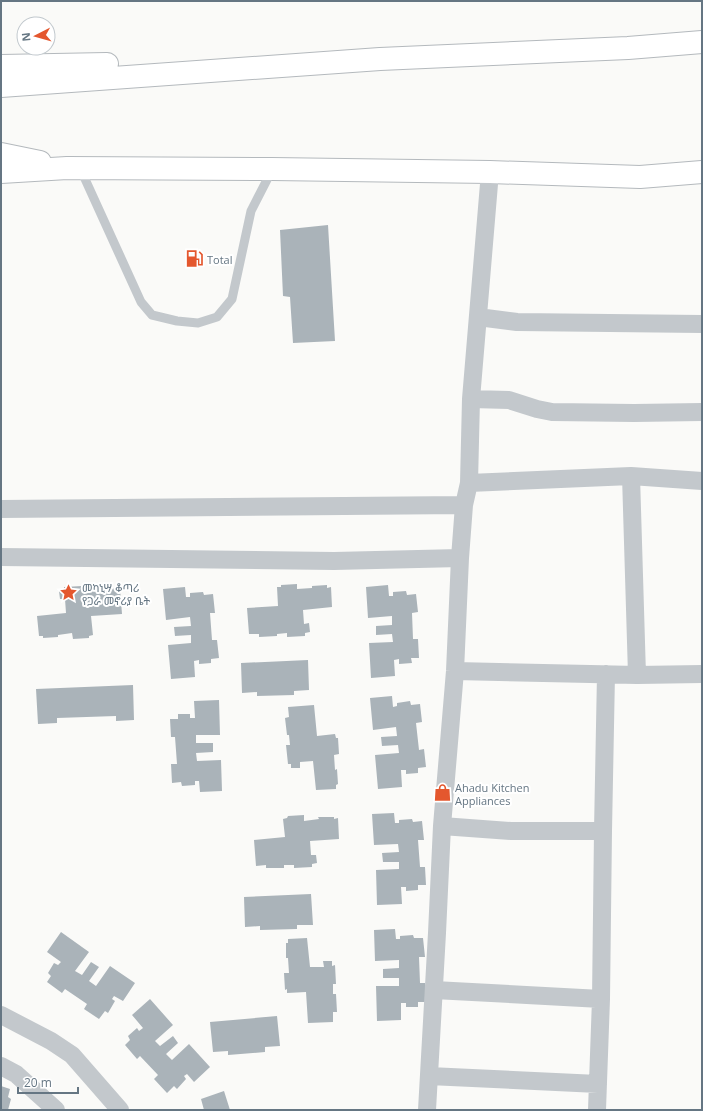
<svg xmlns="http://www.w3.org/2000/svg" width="703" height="1111" font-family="'Open Sans','Noto Sans Ethiopic',sans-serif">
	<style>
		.building { fill: #aab3b9 }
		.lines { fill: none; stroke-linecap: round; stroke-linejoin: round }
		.highway-casing { stroke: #b4b9bd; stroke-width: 24 }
		.lane { stroke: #c3c8cc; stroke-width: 9 }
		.street { stroke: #c3c8cc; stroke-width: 18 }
		.highway { stroke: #fff; stroke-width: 22 }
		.labels { text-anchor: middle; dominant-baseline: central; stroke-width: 4; stroke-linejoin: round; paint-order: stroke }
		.poi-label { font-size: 11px; fill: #657683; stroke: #fff; text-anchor: start }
	</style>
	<rect width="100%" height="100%" fill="#fafaf8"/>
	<path class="building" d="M328,225l7,116 -42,2 -3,-46 -7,-1 -3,-66z
		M297,584v5l15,-1v-2l15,-1v3l4,-1 1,20 -29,3 1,14 5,-1 1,9 -5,1v3l-18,1v-4l-10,1v2l-18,1v-3h-10l-2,-26 31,-2 -1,-19h4v-2z
		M110,585v4l10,-1 2,26 -31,2 2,19 -4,1v2l-16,1 -1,-6 -14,2v2l-15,1v-2h-4l-2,-20 29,-3 -1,-14h-5l-1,-8 5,-1v-3l18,-1v3h10v-2z
		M388,585l1,11h4v-4l13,-1 1,4 9,-1 2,18 -6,1 1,26h5l1,19h-8l1,5 -13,1v-5l-5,1 1,16 -24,2 -2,-35 24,-1 -1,-8 -16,1v-9l16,-1v-9l-24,2 -2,-31z
		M185,587l1,10h4v-4l13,-1 1,3 9,-1 2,19h-5l2,27h5l2,18 -8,1v4l-12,1v-4l-5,1 1,16 -24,2 -3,-34 23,-2v-8l-16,1 -1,-9 17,-1 -1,-9 -24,3 -3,-31z
		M308,660l1,30 -15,1v4l-37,1v-4l-15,1 -1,-30z
		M133,685l1,35 -18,1v-5l-59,2v5l-19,1 -2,-35z
		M392,696l1,11 4,-1v-3l13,-2 1,4 9,-1 2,18 -6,1 3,27 5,-1 2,18 -8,1v5l-12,1v-4h-5l1,17 -24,2 -3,-34 24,-2 -1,-8 -16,1 -1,-9 16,-1 -1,-9 -23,3 -3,-32z
		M219,700l1,35h-24v8h17v9l-17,1 1,8 24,-1 1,31 -22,1 -1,-11h-4v4l-13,1 -1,-4 -9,1 -1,-19h6l-2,-27h-4l-1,-18h8v-5h12v4h5l-1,-17z
		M314,705l3,31 18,-2 1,4h2l1,16 -5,1 1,15 2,-1 1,15 -2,1v4l-20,1 -3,-29 -13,1v6h-9v-4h-3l-2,-19h4l-1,-10h-2l-2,-17 4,-1 -1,-10z
		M394,813l1,10h4v-3l13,-1 1,3 9,-1 2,19h-6l2,27h5l1,18h-8v5l-12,1v-4h-5l1,17 -25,1 -1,-35 23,-1v-7h-16l-1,-9 17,-1 -1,-8 -24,1 -2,-31z
		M304,815v6l15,-2 -1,-2h16v2l4,-1 1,21 -29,2 1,14h5l1,8 -5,1v3l-18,1v-3h-10v3h-18v-3l-10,1 -2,-26 31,-3 -2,-18 4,-1 1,-2z
		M311,894l2,31h-16v4l-37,1v-4l-15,1 -1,-30z
		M395,929l1,10h4v-3l13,-1 1,3h9l2,19h-6l1,26h5l1,19h-8v5h-12v-4h-5v17l-24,1 -1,-35h23v-8h-16v-9l16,-1v-8l-24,1 -1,-31z
		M61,932l28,20 -14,19 7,4 9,-13 8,5 -10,14 7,5 14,-20 25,17 -12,18 -9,-5 -2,3 3,2 -7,12 -3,-2 -6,8 -15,-10 3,-5 -22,-15 -3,4 -15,-11 4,-6 -3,-3 6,-10 4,2 3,-3 -14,-10z
		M307,938l3,29h14l-1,-6h9v5l3,-1 1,19h-3v10h3l1,18h-4v10l-25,1 -2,-31 -19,1v-4l-2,1 -1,-17h5l-1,-15h-2v-15h2v-4z
		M150,999l23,26 -18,16 5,5 13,-10 5,7 -12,11 6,6 17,-16 21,23 -16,15 -7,-8 -3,2 2,3 -9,10 -3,-3 -7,7 -13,-14 4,-4 -18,-19 -3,3 -12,-14 5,-5 -2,-4 9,-8 2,3 4,-3 -11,-13z
		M277,1016l3,30 -15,1v5l-37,3v-4l-15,1 -3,-30z
		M1,1086l9,3 -2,8 3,2 -3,11 -4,-1 -3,1z
		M224,1091l6,19h-26l-3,-11z"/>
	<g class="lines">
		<defs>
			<path id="highway" d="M1,66l106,-2
				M1,86l379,-27 248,-11 74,-6
				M1,154l39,8
				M1,172l66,-4 205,1 218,3 150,5 62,-5"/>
		</defs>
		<use href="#highway" class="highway-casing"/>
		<path class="lane" d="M80,168l61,134 11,13 25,6 21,2 19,-6 15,-18 19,-88 21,-41"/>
		<path class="street" d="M478,317l39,5 185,2
			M471,399l38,1 28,9 15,3 82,1 68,-1
			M631,476l6,199
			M469,483l162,-7 71,5
			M1,509l463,-4
			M1,557l333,4 126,-3
			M455,671l182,4 65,-1
			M442,826l69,5h92l-2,168 -4,111
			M603,831l3,-157
			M434,990l167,9
			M1,1015l50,26 21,14 48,55
			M1,1066l15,8 40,36
			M429,1076l169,8
			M427,1110l10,-177 5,-107 13,-155 5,-113 4,-53 5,-22 2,-84 19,-227"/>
		<use href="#highway" class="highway"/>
	</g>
	<defs>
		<symbol id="fuel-bare" viewBox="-9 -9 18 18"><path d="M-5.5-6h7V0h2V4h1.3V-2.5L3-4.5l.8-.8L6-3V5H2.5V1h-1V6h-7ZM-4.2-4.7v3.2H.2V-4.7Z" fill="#e4572e" stroke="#fff" stroke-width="2.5" paint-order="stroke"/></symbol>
		<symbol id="sight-bare" viewBox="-9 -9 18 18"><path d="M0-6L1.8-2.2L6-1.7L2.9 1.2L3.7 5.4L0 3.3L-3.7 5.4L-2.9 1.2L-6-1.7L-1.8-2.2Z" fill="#e4572e" stroke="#fff" stroke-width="2.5" paint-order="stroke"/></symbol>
		<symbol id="shop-bare" viewBox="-9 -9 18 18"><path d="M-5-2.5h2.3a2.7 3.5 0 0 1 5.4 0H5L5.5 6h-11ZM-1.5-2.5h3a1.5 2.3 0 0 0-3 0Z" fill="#e4572e" stroke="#fff" stroke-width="2.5" paint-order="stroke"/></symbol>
	</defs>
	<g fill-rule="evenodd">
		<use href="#fuel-bare" x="182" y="246" width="25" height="25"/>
		<use href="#sight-bare" x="56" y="580" width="25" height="25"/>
		<use href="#shop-bare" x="430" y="780" width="25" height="25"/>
	</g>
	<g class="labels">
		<g class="poi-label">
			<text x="207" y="259">Total</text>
			<text x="82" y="587">መካኒሣ ቆጣሪ<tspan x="82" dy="13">የጋራ መኖሪያ ቤት</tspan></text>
			<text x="455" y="787">Ahadu Kitchen<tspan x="455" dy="13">Appliances</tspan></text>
		</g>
	</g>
	<rect width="703" height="1111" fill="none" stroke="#657683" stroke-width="4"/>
	<g transform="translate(36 36) rotate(264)"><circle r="19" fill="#ffffff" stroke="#c1c8cd"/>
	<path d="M0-3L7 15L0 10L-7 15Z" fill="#e4572e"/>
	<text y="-6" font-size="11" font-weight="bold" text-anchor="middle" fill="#657683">N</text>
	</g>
	<path d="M18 1087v6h60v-6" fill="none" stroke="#657683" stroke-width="2"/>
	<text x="24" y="1087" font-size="12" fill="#657683" stroke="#ffffff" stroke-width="3" paint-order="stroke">20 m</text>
</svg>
